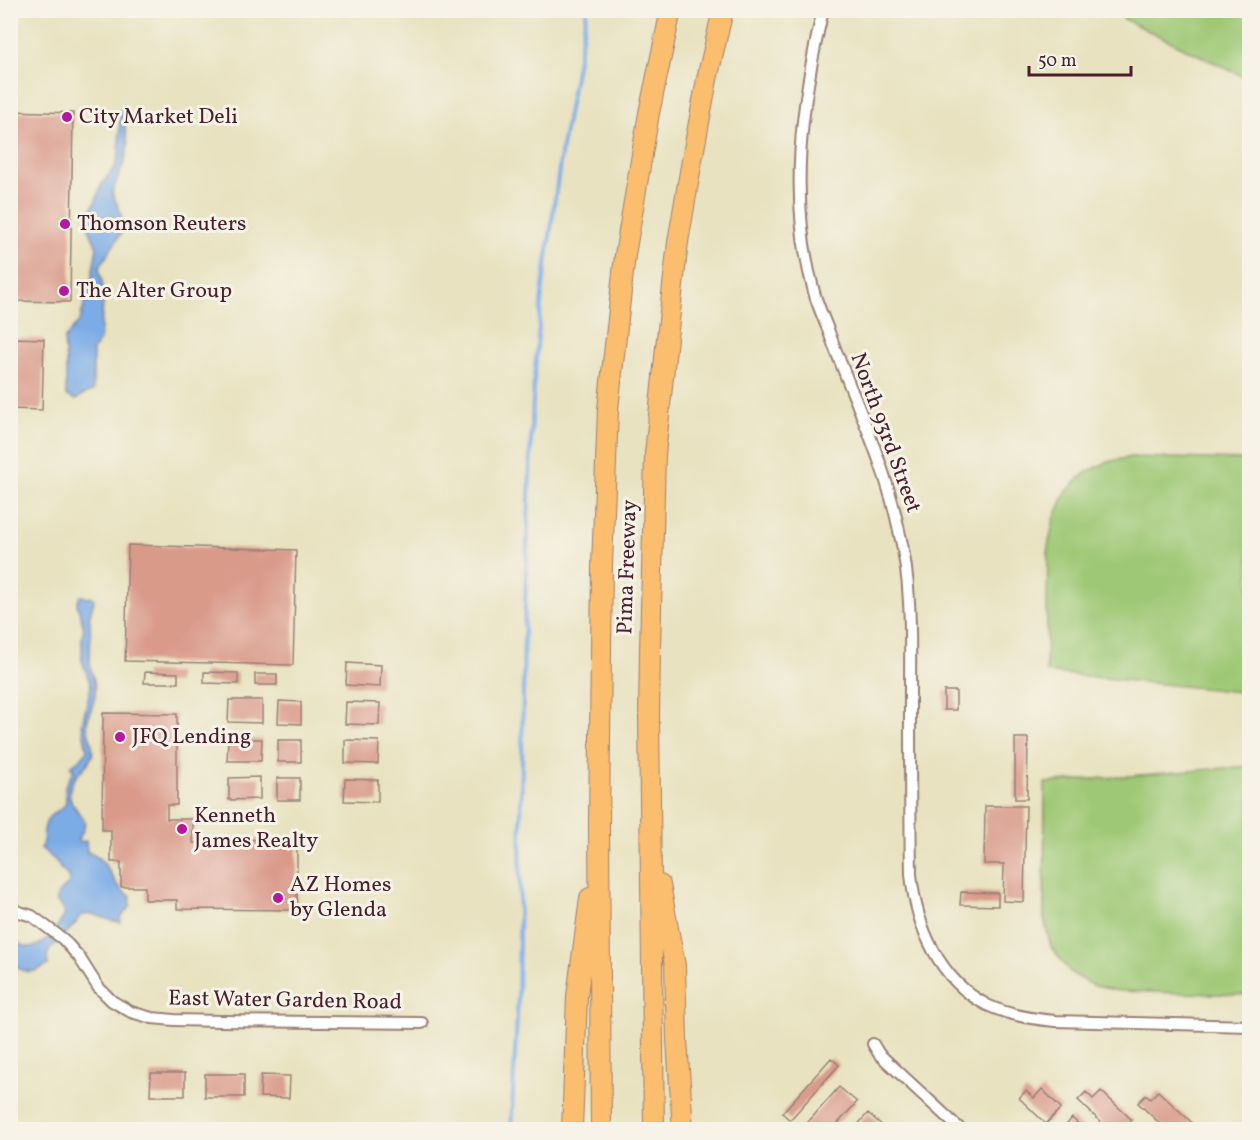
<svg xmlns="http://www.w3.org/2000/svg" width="1260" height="1140" font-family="Vollkorn,serif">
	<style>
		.green { fill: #9ec875; stroke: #747450; stroke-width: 1.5 }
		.water { fill: #7bace6; stroke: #626688; stroke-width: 1.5 }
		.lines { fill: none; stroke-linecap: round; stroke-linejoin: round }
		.stream { stroke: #7bace6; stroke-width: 4 }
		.building { fill: #d99a8a }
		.minor-casing { stroke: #998076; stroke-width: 14 }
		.motorway-casing { stroke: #998076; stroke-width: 22 }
		.minor { stroke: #fff; stroke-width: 10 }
		.motorway { stroke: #fbbd6e; stroke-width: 20 }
		.poi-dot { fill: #b5179e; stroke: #f7f3e8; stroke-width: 2 }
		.labels { text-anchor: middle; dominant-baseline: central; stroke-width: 6; stroke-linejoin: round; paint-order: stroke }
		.poi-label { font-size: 22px; fill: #4a1f2b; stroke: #f7f3e8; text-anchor: start }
		.street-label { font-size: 22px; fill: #4a1f2b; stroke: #f7f3e8 }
	</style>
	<rect width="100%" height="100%" fill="#f7f3e8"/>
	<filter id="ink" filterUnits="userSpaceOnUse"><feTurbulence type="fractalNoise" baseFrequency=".0167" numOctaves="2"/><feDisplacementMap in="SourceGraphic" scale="12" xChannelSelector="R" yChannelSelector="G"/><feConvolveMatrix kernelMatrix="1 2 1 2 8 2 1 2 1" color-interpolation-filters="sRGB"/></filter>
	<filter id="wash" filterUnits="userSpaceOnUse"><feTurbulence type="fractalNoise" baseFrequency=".008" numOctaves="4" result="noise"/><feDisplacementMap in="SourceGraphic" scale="24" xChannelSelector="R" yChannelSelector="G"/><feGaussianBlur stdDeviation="1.35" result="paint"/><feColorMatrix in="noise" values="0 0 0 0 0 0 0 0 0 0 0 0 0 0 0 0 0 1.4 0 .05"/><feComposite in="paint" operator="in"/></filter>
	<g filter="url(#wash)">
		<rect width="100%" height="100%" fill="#e8e2c0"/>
		<path class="green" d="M1121,11h128v62l-3,5 -122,-59z
			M1131,457l118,3v233l-203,-21 2,-125 6,-28 12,-27 19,-19 22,-11z
			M1249,766v229l-130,-4 -25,-5 -23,-13 -20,-26 -7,-28 1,-136z"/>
		<path class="water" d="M120,110l8,1 -3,17 3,17 -3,15 -13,33 9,20 2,17 -24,38 5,23 -4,49 -7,10v41l-11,4 -6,5 -10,-5v-32l-2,-23 16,-20 11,-39 6,-33 -12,-30 10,-15 7,-20 14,-17 3,-13z
			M80,596h3l4,2 5,-1 2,3c0,7 -7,14 -4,21 1,13 0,28 0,42 1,11 7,21 5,33 -2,9 -6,18 -8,27 0,11 8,21 5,33 -5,14 -26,22 -22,41 4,19 25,18 8,42l1,3 7,-1 1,11c25,7 22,35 44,44l-1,11 -5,5 -5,7 1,3 -8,-1 -20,-7 -10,1 -4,2 -3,6 -26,26 -3,8 1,8c-5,2 -9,5 -14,6 -16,3 -24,-9 -23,-24l3,3 3,-1 1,-2 -6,-5 -1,-6c4,3 7,7 11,9 19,9 32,-15 42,-28 2,-6 -2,-11 -7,-15 -2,-11 6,-12 12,-18l-1,-8 -8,-8 -4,-7 -15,-13c5,-11 0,-18 7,-29 5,-8 14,-8 18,-16l-1,-17 9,-16 -4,-3c6,-7 11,-5 17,-17l-5,-26 9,-38 -9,-26v-24l2,-8 -7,-24z"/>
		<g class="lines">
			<path class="stream" d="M511,1130l7,-133 6,-363 7,-194 3,-61 8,-85 20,-147 25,-137"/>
		</g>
		<g id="blocks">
			<path class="building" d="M10,111l63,2 -3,189 -60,-1z
				M10,338l34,1 -2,71 -32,-1z
				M128,545l168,5 -3,115 -168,-4z
				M347,663l34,2 -1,22 -34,-2z
				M145,672l33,1v10h-34z
				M204,672l34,1v11l-34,-1z
				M255,674h22v11h-22z
				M944,691h12v19h-12z
				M229,700h33v23l-34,-1z
				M279,701l22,1v22l-23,-1z
				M346,702l34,1 -1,22 -34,-1z
				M103,713l74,1v91h-10v14h26v24h13v-4l91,1v70l-120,-1v-9h-32v-13h-24v-25h-10v-32h-9z
				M1015,738h13l-1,61h-12z
				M228,739h34l-1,22h-34z
				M278,740h23v22h-23z
				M345,740l34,1 -1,23 -33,-1z
				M260,777v22l-31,1v-22z
				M277,778h23v22h-23z
				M345,779l33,1v22l-34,-1z
				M985,806h41l-2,96 -21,-1 1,-37h-20z
				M961,892l37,1v13l-38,-1z
				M831,1058l8,7 -49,55 -8,-7z
				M151,1073h34v23h-35z
				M205,1074h39v23h-39z
				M261,1075l29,1 -1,22 -29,-1z
				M839,1087l18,15 -25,28h-31z
				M1042,1089l19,19 -15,16 -27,-26 7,-7 8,7z
				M1101,1091l31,29 -9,10h-14l-31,-30 8,-8 7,7z
				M1158,1091l42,39h-33l-29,-27 8,-8 4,4z
				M868,1113l17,15 -1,2h-31z
				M1072,1118l13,12h-23z"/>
		</g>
	</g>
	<g filter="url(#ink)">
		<use href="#blocks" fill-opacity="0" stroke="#998076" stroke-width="1.5"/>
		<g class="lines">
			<defs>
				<path id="minor" d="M823,10c-22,93 -35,189 -9,282 4,15 11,29 16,43 23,63 54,125 68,191 6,25 10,51 11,76 2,30 1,61 1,91 0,60 0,121 1,181 5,52 28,106 76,131 21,10 45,14 68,16l195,5
					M10,909l22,7 31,23 16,18 19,30 14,14 19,11 21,6 22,2 47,1 201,2
					M873,1044l6,10 82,76"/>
				<path id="motorway" d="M660,885l15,81 2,74 6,90
					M572,1130l5,-134 13,-98
					M601,1130l-2,-307 3,-257 6,-157 17,-154 24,-142 22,-103
					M654,1130l-5,-414 1,-67 5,-195 12,-116 11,-96 14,-82 15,-81 16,-69"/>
			</defs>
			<use href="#minor" class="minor-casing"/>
			<use href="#motorway" class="motorway-casing"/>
			<use href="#minor" class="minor"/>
			<use href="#motorway" class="motorway"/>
		</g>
	</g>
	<g class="poi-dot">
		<circle cx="67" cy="117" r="6"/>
		<circle cx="65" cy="224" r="6"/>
		<circle cx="64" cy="291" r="6"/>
		<circle cx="120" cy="737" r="6"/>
		<circle cx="182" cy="829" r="6"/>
		<circle cx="278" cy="898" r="6"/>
	</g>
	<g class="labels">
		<g class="poi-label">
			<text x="79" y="117">City Market Deli</text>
			<text x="77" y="224">Thomson Reuters</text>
			<text x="76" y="291">The Alter Group</text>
			<text x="132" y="737">JFQ Lending</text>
			<text x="194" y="816">Kenneth<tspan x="194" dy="25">James Realty</tspan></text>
			<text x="290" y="885">AZ Homes<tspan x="290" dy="25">by Glenda</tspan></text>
		</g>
		<g class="street-label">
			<text transform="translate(885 433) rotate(70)">North 93rd Street</text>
			<text transform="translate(628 567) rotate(-88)">Pima Freeway</text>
			<text transform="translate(285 1001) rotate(1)">East Water Garden Road</text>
		</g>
	</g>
	<rect width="1260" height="1140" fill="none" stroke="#f7f3e8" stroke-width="36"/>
	<path d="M1029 66v9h102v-9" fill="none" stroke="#4a1f2b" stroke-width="3"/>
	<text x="1038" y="66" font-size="18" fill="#4a1f2b" stroke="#f7f3e8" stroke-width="4.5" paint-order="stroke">50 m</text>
</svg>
